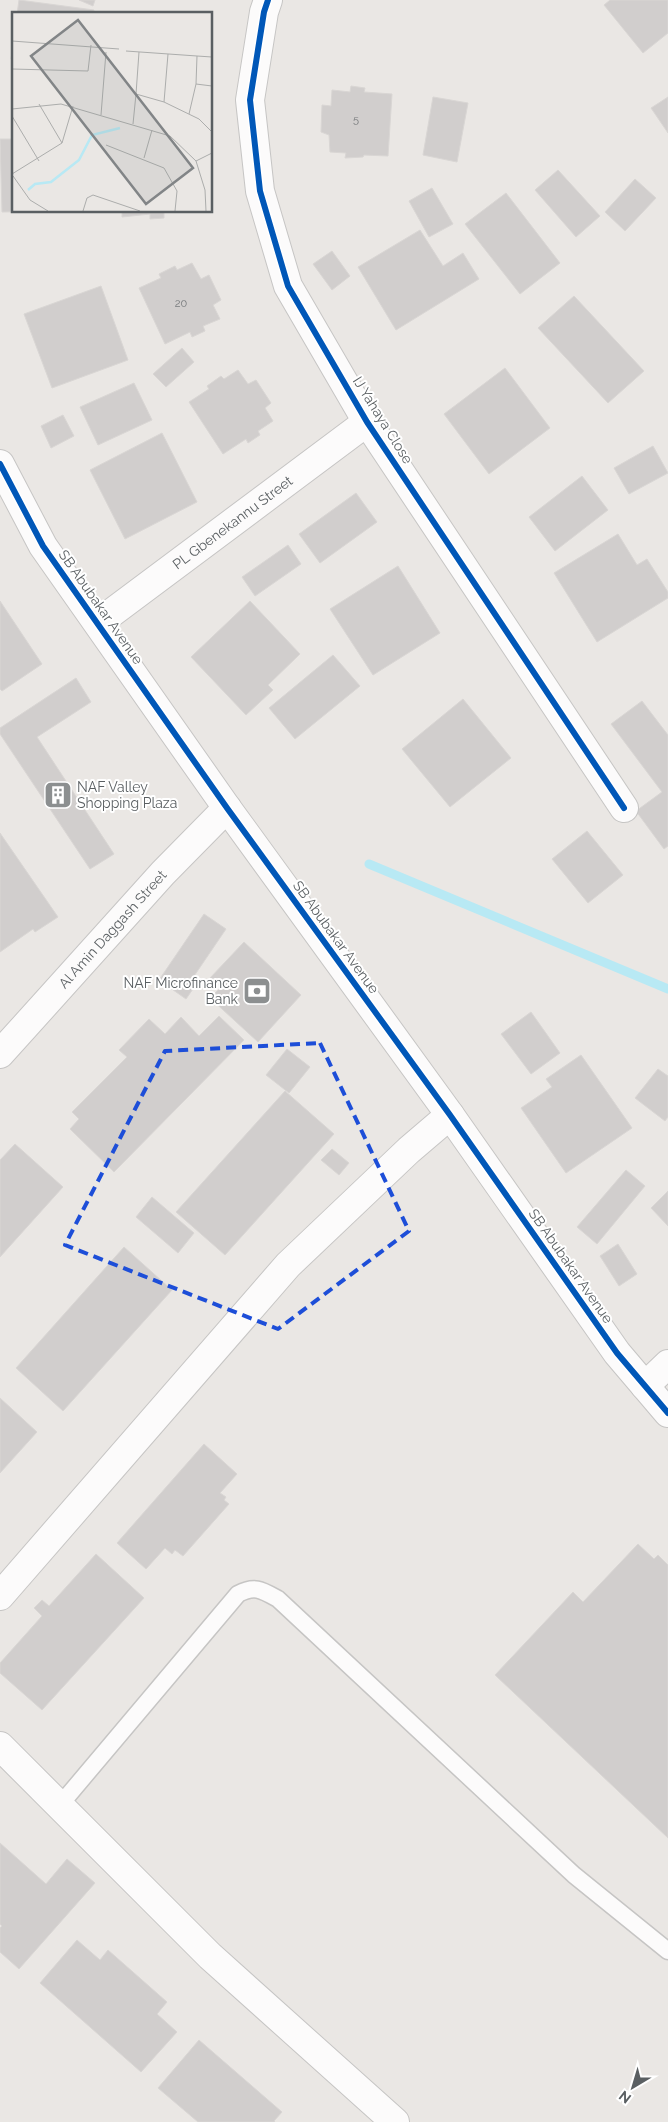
<svg xmlns="http://www.w3.org/2000/svg" width="668" height="2122" font-family="Raleway,sans-serif">
	<style>
		.lines { fill: none; stroke-linecap: round; stroke-linejoin: round }
		.stream { stroke: #b8e9f4; stroke-width: 9 }
		.building { fill: #d1cecd; stroke: #d9d6d4 }
		.lane-casing { stroke: #c6c5c4; stroke-width: 19 }
		.street-casing { stroke: #c6c5c4; stroke-width: 30 }
		.lane { stroke: #fcfbfb; stroke-width: 16 }
		.street { stroke: #fcfbfb; stroke-width: 28 }
		.cycleway-casing { stroke: #fff; stroke-width: 9 }
		.cycleway { stroke: #0057b8; stroke-width: 6 }
		.marked { fill: none; stroke: #1d4ed8; stroke-width: 4; stroke-dasharray: 10 6; stroke-linejoin: round }
		.labels { text-anchor: middle; dominant-baseline: central; stroke-width: 4; stroke-linejoin: round; paint-order: stroke }
		.number-label { font-size: 11px; fill: #797c7e }
		.street-label { font-size: 14px; fill: #5a5f62; stroke: #fff }
		.poi-label { font-size: 14px; fill: #5a5f62; stroke: #fff; text-anchor: start }
		.inset-river { fill: none; stroke: #b8e9f4; stroke-width: 2.5 }
		.inset-road { fill: none; stroke: #acadac; stroke-width: 1 }
		.view { fill: #828587; fill-opacity: 0.15; stroke: #828587; stroke-width: 2.5 }
		.inset-edge { fill: none; stroke: #5a5f62; stroke-width: 2.5 }
	</style>
	<rect width="100%" height="100%" fill="#eae7e4"/>
	<g class="lines">
		<path class="stream" d="M369,864l299,125"/>
	</g>
	<path class="building" d="M19,0l75,10 -1,4h-76z
		M79,0h16l-2,6z
		M610,0h58v33l-25,20 -39,-48z
		M14,38v22l-3,-1z
		M351,86l14,2 -1,4 28,2 -4,62 -24,-1 -1,2 -18,1 1,-5 -16,-1 -1,-17 -8,-3 1,-27 9,1 1,-16 18,2z
		M433,97l35,6 -11,59 -34,-7z
		M668,97v36l-17,-25z
		M0,139h14v72h48l-60,1z
		M558,170l42,46 -24,21 -41,-47z
		M635,179l21,19 -31,33 -20,-19z
		M432,188l21,36 -24,13 -20,-36z
		M506,193l54,70 -40,31 -55,-70z
		M122,211h60l-18,1v6l-14,1v-5l-28,3z
		M420,230l23,36 20,-13 16,26 -83,51 -38,-63z
		M332,251l18,25 -18,14 -19,-26z
		M192,263l9,16 8,-4 12,25 -8,5 7,14 -17,7 2,5 -13,6 -2,-5 -25,12 -26,-56 22,-10 -2,-4 16,-8 2,4z
		M101,286l27,74 -76,28 -28,-74z
		M574,296l70,75 -36,32 -70,-75z
		M182,348l12,14 -28,25 -13,-13z
		M505,368l45,60 -61,46 -45,-60z
		M238,370l10,14 8,-4 15,23 -6,5 8,13 -15,10 2,4 -12,8 -2,-4 -23,15 -34,-52 20,-13 -2,-3 14,-10 3,3z
		M134,383l18,37 -54,25 -18,-38z
		M63,415l11,21 -23,12 -10,-22z
		M162,433l35,69 -72,37 -35,-69z
		M653,446l15,27 -39,21 -15,-26z
		M582,476l26,34 -53,41 -26,-34z
		M356,493l21,29 -57,41 -21,-29z
		M618,534l19,31 10,-6 21,33v6l-71,44 -43,-69z
		M288,545l13,19 -46,32 -13,-19z
		M398,566l42,67 -67,42 -43,-66z
		M0,601l42,63 -40,27 -2,-2z
		M250,601l50,53 -32,31 5,5 -27,25 -55,-58z
		M333,655l27,31 -65,53 -26,-31z
		M76,678l15,24 -54,35 77,117 -24,15 -90,-135v-6z
		M463,699l48,59 -61,49 -48,-58z
		M642,701l26,34v111l-4,3 -28,-38 26,-19 -51,-68z
		M587,831l36,44 -35,28 -36,-44z
		M0,833l58,84 -23,15 -2,-3 -33,23z
		M204,914l22,15 -36,53 5,4 -9,13 -27,-19z
		M244,942l57,53 -43,47 -48,-44 11,-11 -11,-9z
		M531,1012l29,41 -29,21 -30,-40z
		M219,1016l25,24 -130,132 -44,-43 9,-10 -7,-7 55,-55 -8,-7 30,-31 16,15 16,-17 18,19z
		M287,1049l23,18 -21,26 -23,-18z
		M581,1055l51,73 -66,45 -45,-65 31,-21 -6,-8z
		M658,1069l10,7v41l-3,4 -30,-23z
		M285,1091l49,43 -109,121 -49,-43z
		M15,1144l48,43 -63,70v-97z
		M332,1149l17,14 -10,12 -18,-15z
		M626,1170l19,16 -48,58 -20,-17z
		M668,1191v35l-17,-18z
		M152,1197l42,36 -16,20 -42,-36z
		M618,1244l19,30 -18,12 -19,-30z
		M124,1247l48,43 -109,121 -47,-43z
		M0,1398l37,34 -37,41z
		M204,1444l33,30 -17,19 6,4 -2,3 5,4 -46,52 -8,-6 -3,4 -7,-6 -19,21 -29,-26z
		M638,1544l16,15 4,-4 10,10v273l-173,-163 78,-83 10,10z
		M96,1554l48,44 -102,112 -42,-37v-10l42,-47 -8,-8 8,-8 7,6z
		M0,1843l46,41 21,-25 28,24 -76,86 -19,-17v-24l2,-2 -2,-2z
		M77,1940l23,20 8,-10 59,52 -10,12 20,18 -36,40 -101,-89z
		M199,2040l83,72 -8,9 1,1h-77l-40,-34z"/>
	<g class="lines">
		<defs>
			<path id="lane" d="M60,1805l178,-211c17,-9 24,-4 40,5l296,276 94,76"/>
			<g id="street">
				<path d="M268,0l-4,12 -14,88 10,91 28,95 79,136 257,386"/>
				<path d="M0,464l43,82 184,262 223,307 167,238 51,60"/>
				<path id="s1" d="M98,623l269,-201"/>
				<path id="s2" d="M0,1054l163,-181 64,-65"/>
				<path d="M645,1386l23,-22"/>
				<path d="M0,1596l288,-331 121,-115 41,-35"/>
				<path d="M0,1746l210,210 185,166"/>
			</g>
		</defs>
		<use href="#lane" class="lane-casing"/>
		<use href="#street" class="street-casing"/>
		<use href="#lane" class="lane"/>
		<use href="#street" class="street"/>
		<defs>
			<path id="cycleway" d="M268,0l-4,12 -14,88 10,91 28,95 79,136 257,386
				M0,464l43,82 184,262 223,307 167,238 51,60"/>
		</defs>
		<use href="#cycleway" class="cycleway-casing"/>
		<use href="#cycleway" class="cycleway"/>
	</g>
	<path class="marked" d="M320,1043l89,188 -131,98 -213,-84 100,-194z"/>
	<defs>
		<symbol id="building-square" viewBox="-11 -11 22 22"><rect x="-9" y="-9" width="18" height="18" rx="4" fill="#8c8f90" stroke="#fff"/><path d="M-4-6H4V6H1V3H-1V6H-4ZM-2.5-4.3h1.7v1.8h-1.7ZM.8-4.3h1.7v1.8H.8ZM-2.5-1h1.7V.8h-1.7ZM.8-1h1.7V.8H.8Z" fill="#fff"/></symbol>
		<symbol id="bank-square" viewBox="-11 -11 22 22"><rect x="-9" y="-9" width="18" height="18" rx="4" fill="#8c8f90" stroke="#fff"/><path d="M-6-4H6V4H-6ZM0-2.3a2.3 2.3 0 1 0 0 4.6a2.3 2.3 0 1 0 0-4.6Z" fill="#fff"/></symbol>
	</defs>
	<g fill-rule="evenodd">
		<use href="#building-square" x="42" y="779" width="32" height="32"/>
		<use href="#bank-square" x="241" y="975" width="32" height="32"/>
	</g>
	<g class="labels">
		<g class="number-label">
			<text x="356" y="119">5</text>
			<text x="181" y="303">20</text>
		</g>
		<g class="street-label">
			<text transform="translate(383 420) rotate(58)">IJ Yahaya Close</text>
			<text stroke="none"><textPath href="#s1" startOffset="168">PL Gbenekannu Street</textPath></text>
			<text transform="translate(101 607) rotate(55)">SB Abubakar Avenue</text>
			<text stroke="none"><textPath href="#s2" startOffset="168">Al Amin Daggash Street</textPath></text>
			<text transform="translate(336 937) rotate(54)">SB Abubakar Avenue</text>
			<text transform="translate(571 1266) rotate(55)">SB Abubakar Avenue</text>
		</g>
		<g class="poi-label">
			<text x="77" y="787">NAF Valley<tspan x="77" dy="16">Shopping Plaza</tspan></text>
			<text x="238" y="983" text-anchor="end">NAF Microfinance<tspan x="238" dy="16">Bank</tspan></text>
		</g>
	</g>
	<g transform="translate(12 12)">
		<rect width="200" height="200" fill="#eae7e4"/>
		<path class="inset-river" d="M16,178l7,-6 16,-2 28,-22 13,-25 28,-7"/>
		<path class="inset-road" d="M0,29l107,8M114,39l71,5 -1,28 -7,30M185,44l15,1M0,57l76,2 3,-26M184,72l16,2M124,82l3,-42M152,90l4,-48M27,92l23,39M0,97l49,-5 109,32 26,25 9,29 1,21M89,103l5,-63M0,104l27,45M121,112l3,-30 28,8 35,17 13,13M94,133l58,23 13,23 -2,20M132,146l8,-28M184,149l16,-8M0,162l50,-31 11,-37M1,164l17,24 18,11M71,199l4,-13 6,-3 47,16"/>
		<path class="view" d="M66,8l115,148 -47,36 -115,-148z"/>
		<rect width="200" height="200" class="inset-edge"/>
	</g>
	<g transform="translate(633 2087) rotate(218)" stroke="#ffffff" stroke-width="4" paint-order="stroke">
	<path d="M0-4L9 19L0 12L-9 19Z" fill="#5a5f62"/>
	<text y="-8" font-size="14" font-weight="bold" text-anchor="middle" fill="#5a5f62">N</text>
	</g>
</svg>
